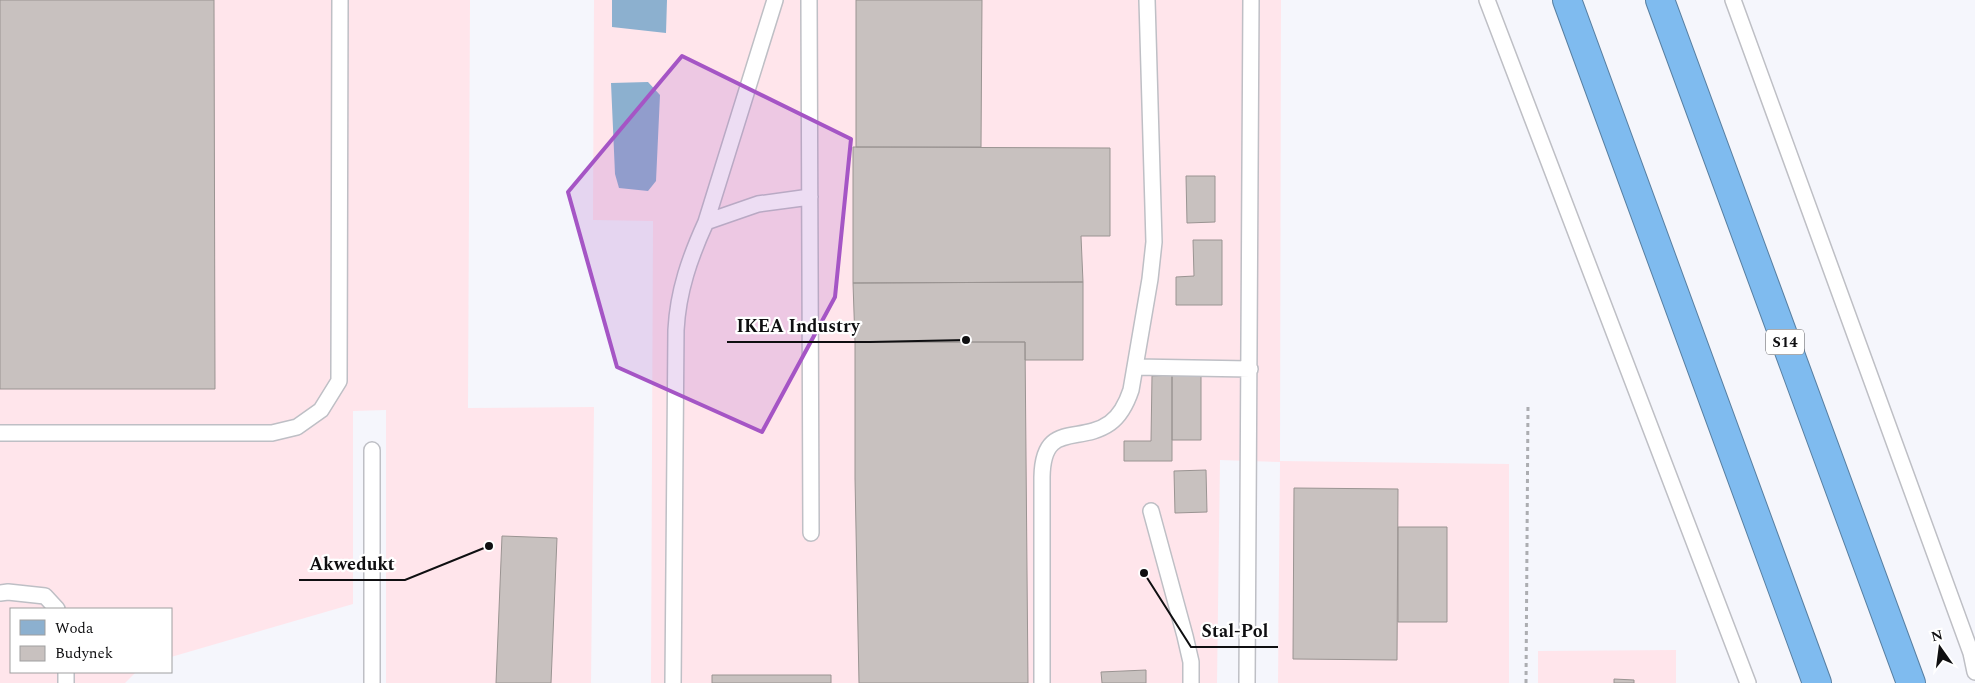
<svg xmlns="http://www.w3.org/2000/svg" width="1975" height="683" font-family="Spectral,serif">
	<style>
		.industrial { fill: #ffe5eb }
		.water { fill: #8cb0cf }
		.building { fill: #c8c1bf; stroke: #9a9492 }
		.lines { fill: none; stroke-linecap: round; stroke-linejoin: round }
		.lane-casing { stroke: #bebfc5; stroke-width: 18 }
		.highway-casing { stroke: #587fa1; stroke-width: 30 }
		.path { stroke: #acadb1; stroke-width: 3; stroke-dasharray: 4 4; stroke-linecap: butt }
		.lane { stroke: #fff; stroke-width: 15 }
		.highway { stroke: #7fbbef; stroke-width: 28 }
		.marked { fill: #a555c5; fill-opacity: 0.2; stroke: #a555c5; stroke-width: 4; stroke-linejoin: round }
		.labels { text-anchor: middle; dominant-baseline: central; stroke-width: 4.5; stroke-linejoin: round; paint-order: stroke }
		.shield { fill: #fff; stroke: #575758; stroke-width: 1 }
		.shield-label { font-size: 15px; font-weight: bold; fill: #0f0f11 }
		.leader { fill: none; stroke: #0f0f11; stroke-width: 2 }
		.callout-dot { fill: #0f0f11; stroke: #fff; stroke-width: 2 }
		.callout-label { font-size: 18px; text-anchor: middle; font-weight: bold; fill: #0f0f11; stroke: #fff; stroke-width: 4.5; stroke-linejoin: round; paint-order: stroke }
	</style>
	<rect width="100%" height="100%" fill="#f5f6fc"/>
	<path class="industrial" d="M0,0h470l-2,408 126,-1 -3,276h-205v-273l-33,1v193l-182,53v-48h-160v63h125l-11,11h-125z
		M594,0h687l-1,461 229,3v219h-231l2,-221 -60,-2 -3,223h-566l2,-462 -60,-1z
		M1676,650v33h-138v-32z"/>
	<path class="water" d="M612,0h55l-1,33 -54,-6z
		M648,82l12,13 -4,86 -8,10 -29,-3 -4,-14 -4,-91z"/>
	<path class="building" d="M0,0h214l1,389h-215z
		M856,0h126l-1,147h-125z
		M853,147l257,1v88h-29l2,46 -230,1z
		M1186,176h29v46l-28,1z
		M1193,240h29v65h-46v-28l18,-1z
		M1083,282v78h-58v-18h-170l-2,-59z
		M855,342h170l3,341h-169l-4,-205z
		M1172,375v86h-48v-20h27l1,-65z
		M1172,375l29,1v64h-29z
		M1206,470l1,42 -32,1 -1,-42z
		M1294,488l104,1 -1,171 -104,-1z
		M1398,527h49v95h-49z
		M502,536l55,2 -6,145h-55z
		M1146,670v13h-44l-1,-11z
		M712,675h119v8h-119z
		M1614,679l20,1v3h-20z"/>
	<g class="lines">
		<defs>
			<path id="lane" d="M809,0l2,533
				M1487,0l261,683
				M1733,0l238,653 4,19
				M706,222l69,-222
				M1135,367l115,2
				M0,433h272l25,-6 24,-17 18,-29 1,-381
				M1151,511l34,125 6,26v21
				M0,593l8,-1 37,4 12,13
				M66,672v11
				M372,683v-233
				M673,683l3,-353c2,-39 14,-73 30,-108l52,-18 52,-7
				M1042,683v-206c1,-57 37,-32 68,-54 11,-8 17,-21 21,-33l19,-111 4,-37 -7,-242
				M1247,683l4,-683"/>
			<path id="highway" d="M1567,0l250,683
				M1660,0l251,683"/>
		</defs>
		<use href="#lane" class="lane-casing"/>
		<use href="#highway" class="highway-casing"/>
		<path class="path" d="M1526,683l2,-279"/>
		<use href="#lane" class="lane"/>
		<use href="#highway" class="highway"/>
	</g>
	<path class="marked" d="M682,56l169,83 -16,158 -73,135 -145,-65 -49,-175z"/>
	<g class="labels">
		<rect class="shield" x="1766" y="329.5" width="38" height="25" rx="4"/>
		<g class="shield-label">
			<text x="1785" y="342">S14</text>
		</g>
	</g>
	<path class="leader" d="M966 340L870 342H727M489 546L405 580H299M1144 573L1191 647H1278"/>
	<g class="callout-dot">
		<circle cx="966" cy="340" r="5"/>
		<circle cx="489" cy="546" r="5"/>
		<circle cx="1144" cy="573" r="5"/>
	</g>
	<g class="callout-label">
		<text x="798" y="332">IKEA Industry</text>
		<text x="352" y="570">Akwedukt</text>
		<text x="1235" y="637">Stal-Pol</text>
	</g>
	<rect x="10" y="608" width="162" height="65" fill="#ffffff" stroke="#9f9fa0"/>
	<rect x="20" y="620" width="25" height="15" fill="#8cb0cf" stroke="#9f9fa0"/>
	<text x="55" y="633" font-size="15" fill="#0f0f11">Woda</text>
	<rect x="20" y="646" width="25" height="15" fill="#c8c1bf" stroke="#9f9fa0"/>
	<text x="55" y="658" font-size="15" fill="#0f0f11">Budynek</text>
	<g transform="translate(1940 648) rotate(346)" stroke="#ffffff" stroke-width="4" paint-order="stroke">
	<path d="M0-4L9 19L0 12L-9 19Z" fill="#0f0f11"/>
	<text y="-8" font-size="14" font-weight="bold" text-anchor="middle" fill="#0f0f11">N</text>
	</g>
</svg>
